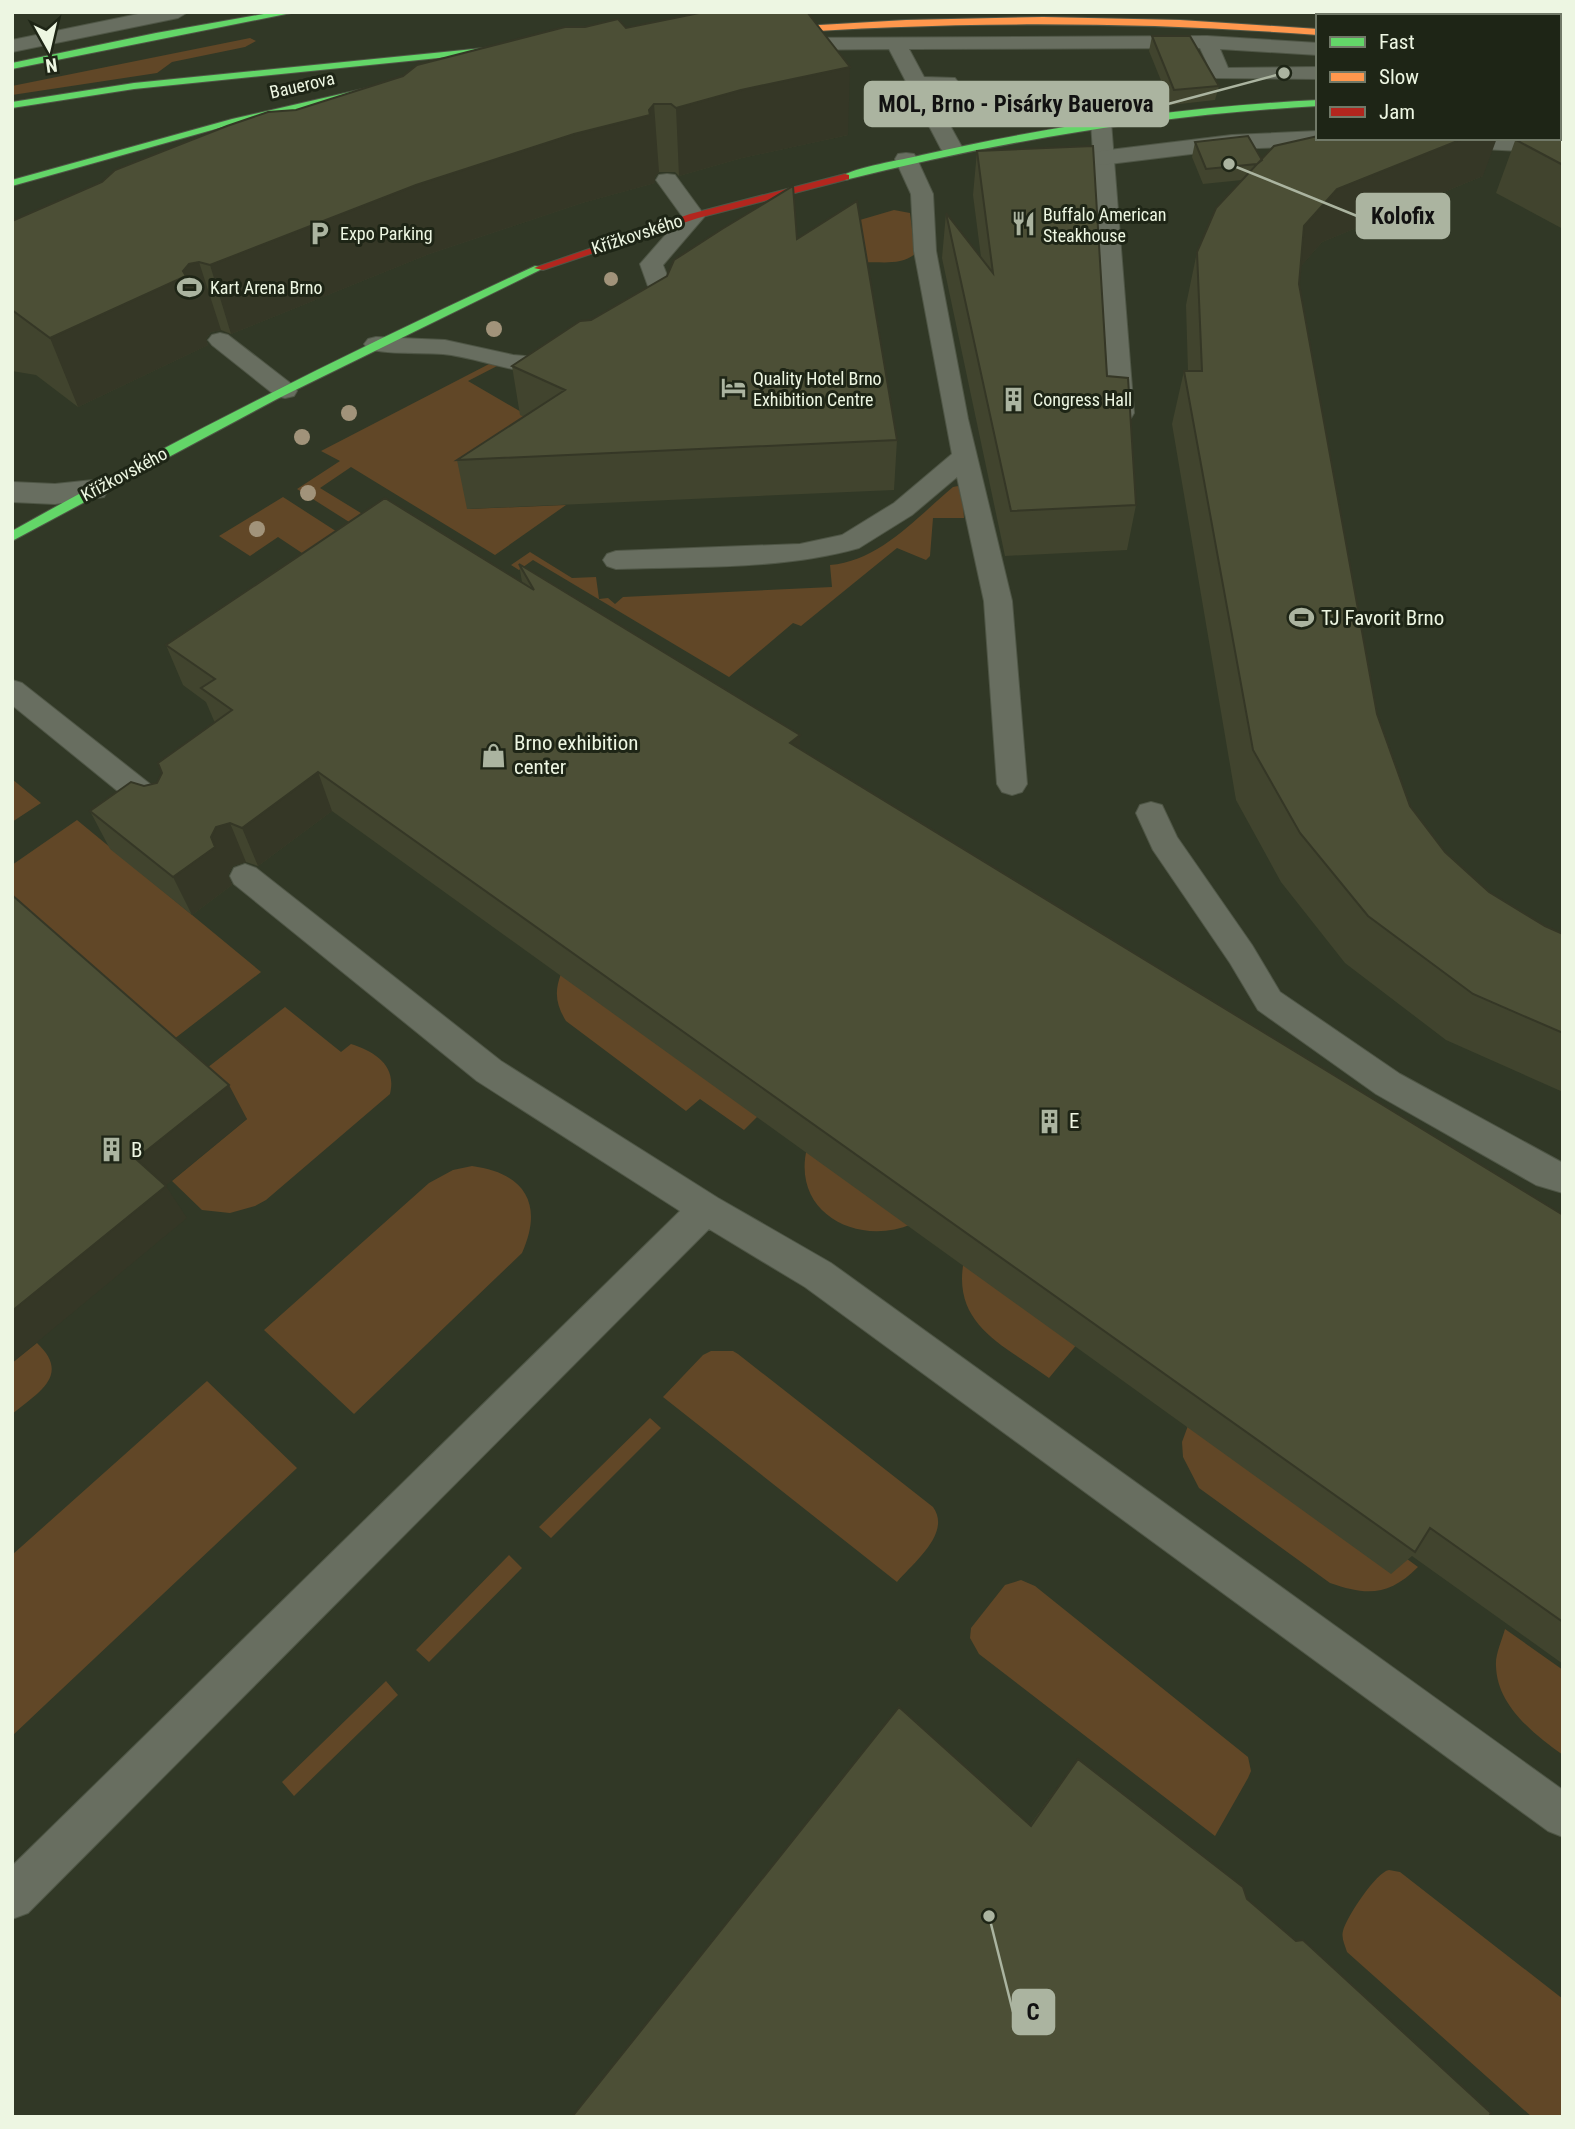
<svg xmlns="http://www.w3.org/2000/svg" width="1575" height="2129" font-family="'Roboto Condensed',sans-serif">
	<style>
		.green { fill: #614727 }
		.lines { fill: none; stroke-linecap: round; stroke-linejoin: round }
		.lane-casing { stroke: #4f5646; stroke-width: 2 }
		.street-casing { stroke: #4f5646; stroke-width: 2 }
		.fast-casing { stroke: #4f5646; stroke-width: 2 }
		.slow-casing { stroke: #4f5646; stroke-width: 2 }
		.jam-casing { stroke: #4f5646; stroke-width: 2 }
		.lane { fill: #686e60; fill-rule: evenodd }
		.street { fill: #686e60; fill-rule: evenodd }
		.fast { fill: #63d668; fill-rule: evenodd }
		.slow { fill: #ff974d; fill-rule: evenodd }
		.jam { fill: #b3261e; fill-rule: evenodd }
		.tree { fill: #a1937a }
		.wall { fill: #41442e }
		.shaded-wall { fill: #353726 }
		.building { fill: #4c4f36; stroke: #353726; stroke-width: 2 }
		.labels { text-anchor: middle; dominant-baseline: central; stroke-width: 6; stroke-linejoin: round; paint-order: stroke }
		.far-street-label { font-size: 18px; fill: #edf6e2; stroke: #1e2516 }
		.far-poi-label { font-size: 18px; fill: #edf6e2; stroke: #1e2516; text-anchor: start }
		.poi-label { font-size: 21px; fill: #edf6e2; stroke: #1e2516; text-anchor: start }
		.leader { fill: none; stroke: #abb4a0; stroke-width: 2.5 }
		.callout-dot { fill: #abb4a0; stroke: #1e2516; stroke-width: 2.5 }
		.callout { fill: #abb4a0; stroke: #abb4a0; stroke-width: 2.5 }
		.callout-label { font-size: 23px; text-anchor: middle; font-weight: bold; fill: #111 }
	</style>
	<rect width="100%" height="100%" fill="#313826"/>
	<path class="green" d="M250,38l6,3 -11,6 -73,15 -15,11 -145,22v-9z
		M894,210l16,3 5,41c-18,14 -39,5 -59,10 -26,8 -56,27 -81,39l20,-64z
		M491,363l8,2 -31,16 67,39 -66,89 97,-4 -71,50 -144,-88 -31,21 67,41 -11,10 -79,-50 43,-28 -19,-10z
		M958,486l4,4 2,28h-31l-3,38 -4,4 -29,-12 -96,78 -8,-3 -64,54 -196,-117 -14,10 -8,-5 19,-13 42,26 24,-1 3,22 9,-1 7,6 8,-7 209,-10 -2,-22c50,-4 87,-48 123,-78z
		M283,497l79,51 -33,23 -51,-34 -28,19 -31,-20z
		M12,779l29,24 -29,19z
		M77,820l184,152 -96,74 -153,-135v-46z
		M561,974l199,140 -16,16 -44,-31 -14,12 -120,-90c-10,-16 -12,-29 -5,-47z
		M285,1007l56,45 10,-8c24,8 46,21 39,50l-124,106 -11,6 -25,7 -28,-3 -30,-29 75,-62 -49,-44z
		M807,1148l105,76c-54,23 -121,-11 -105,-76z
		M472,1166c53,7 72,38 50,87l-168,161 -90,-84 165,-147 24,-13z
		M964,1260l114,83 -29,35c-45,-33 -98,-53 -85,-118z
		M37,1343c34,32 2,49 -25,71v-51z
		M711,1351h22l5,3 195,153c19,26 -20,56 -36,75l-234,-185 40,-42z
		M207,1381l90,87 -285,268v-181z
		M650,1418l11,10 -110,110 -12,-11z
		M1189,1423l214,133 15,11c-29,29 -51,29 -88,16l-131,-95 -16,-31 -1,-15z
		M509,1555l13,13 -93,94 -13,-12z
		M1021,1580l14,6 213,171 3,14 -3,7 -33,58 -236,-182 -9,-16 1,-10 34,-43z
		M1505,1629l58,41v85c-29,-21 -66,-49 -67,-89 -1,-11 6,-26 9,-37z
		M386,1681l12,14 -104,101 -12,-14z
		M1389,1870l11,2 163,127v118h-31l-185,-165c-2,-7 -6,-14 -4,-21 3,-13 33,-59 46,-61z"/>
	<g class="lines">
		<defs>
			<path id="lane" d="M148,12h40l-10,6 -166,34v-12z
				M1207,36l111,7v12l-98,-6 8,19 90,-1v12l-104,-1 -14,-30 -291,1 15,28 31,1 3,4 -3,4 -25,3 33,60 -4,4h-14l-4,-4 -52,-100 -103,1 -7,-2 -3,-4 3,-4 7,-2z
				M1559,71h4v12h-4z
				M1101,116l7,2 3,4 23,291 -3,5 -9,3 -9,-3 -3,-5 -19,-291 3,-4z
				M906,153l8,1 3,5 16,35 3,57 32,168 44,182 15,183 -5,8 -10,3 -10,-3 -5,-8 -13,-183 -27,-124 -45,38 -53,33c-78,22 -162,18 -243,21l-9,-3 -4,-6 4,-6 9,-3 184,-7 42,-9 52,-32 58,-49 -38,-203 -3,-57 -16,-35 3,-5z
				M667,174l8,1 30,41 -42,49 15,38 -9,20 -12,4 -8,-2 -4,-5 9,-17 -14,-39 42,-48 -26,-36 3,-5z
				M220,333l8,2 66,51 3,5 -3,5 -9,2 -9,-2 -64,-51 -4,-5 4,-5z
				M376,337l69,3 68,15 57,5 4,5 -4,5c-42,11 -86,-12 -127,-16 -25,-2 -51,1 -75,-5l-4,-5 4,-5z
				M12,680l10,3 152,120 4,8 -4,8 -11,3 -11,-3 -140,-114z
				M1151,802l11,3 15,32 75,108 28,47 120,82 163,89v30l-27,-8 -160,-91 -118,-84 -28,-47 -77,-113 -17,-37 4,-8z
				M245,864l11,4 245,193 217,137 113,65 732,527v47l-15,-6 -743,-544 -96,-58 -681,684 -16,6v-53l668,-655 -203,-130 -243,-197 -4,-8 4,-8z"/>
			<path id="street" d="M1559,108h4v14h-4z
				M1318,131v7h25l-3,5 -9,2 -99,4 -131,16 -9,-2 -3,-5 3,-5 9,-2 131,-16z
				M1392,138l171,1v14l-159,-8 -9,-2z
				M93,480l11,3 4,7 -4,7 -49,7 -43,-2v-20l43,2z"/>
			<path id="fast" d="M275,12h21l-284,57v-6l144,-30z
				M504,46l3,1v4l-373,38 -122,19v-6l122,-19z
				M1559,61l4,1v6l-4,-1z
				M393,82l5,3 -2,2 -159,36 -225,63v-6l220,-61z
				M1318,100v6c-161,9 -317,35 -473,74l-5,-3c15,-10 62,-17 82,-22 131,-30 262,-48 396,-55z
				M535,266l9,2 -267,131 -265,142v-10c171,-96 345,-183 523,-265z"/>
			<path id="slow" d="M1464,12h19l9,4h-19z
				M1043,17l137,3 138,9v6c-184,-14 -366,-14 -550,-1l-5,-3 5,-3 138,-8z
				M1559,26h4v6h-4z"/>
			<path id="jam" d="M845,174l4,1v4l-151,39 -155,52 -9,-2 156,-54z"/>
		</defs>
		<use href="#lane" class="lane-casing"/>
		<use href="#street" class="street-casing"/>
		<use href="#fast" class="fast-casing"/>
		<use href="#slow" class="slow-casing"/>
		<use href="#jam" class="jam-casing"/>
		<use href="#lane" class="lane"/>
		<use href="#street" class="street"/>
		<use href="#fast" class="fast"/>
		<use href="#slow" class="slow"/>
		<use href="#jam" class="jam"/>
	</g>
	<g class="tree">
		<circle cx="611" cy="279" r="7"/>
		<circle cx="494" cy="329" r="8"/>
		<circle cx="349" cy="413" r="8"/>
		<circle cx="302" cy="437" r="8"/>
		<circle cx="308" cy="493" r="8"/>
		<circle cx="257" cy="529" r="8"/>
	</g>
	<path class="wall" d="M626,28l222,107 -106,23 -63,18 -4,-4h-16l-4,5v6l-73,20 -153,51 -198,80 -10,-4 -10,2 -5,7 2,6 -130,62 -42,-32 -24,-4v-150l284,-111z
		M1152,36l67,50 -4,14 -44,5 -22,-54z
		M1563,131v98l-67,-36 20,-55z
		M1195,142l67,18 221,16 -161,66 -21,24 -2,18 78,430 33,92 35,46 44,40 56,34 18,8v158l-117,-52 -101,-77 -64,-81 -45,-82 -64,-376 12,-53h4l-2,-66 11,-53 45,-72 -39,4 -11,-27z
		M977,151l130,225 29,129 -9,45 -122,6 -63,-298 4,-45 35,44 -8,-62z
		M797,239l100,201 -3,50 -427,19 -10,-49 67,-43 -4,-2 -8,-49 79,-46z
		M519,564l281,171v14l763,466v449l-151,-108 -21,18 -1059,-763 -74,55 -12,-4 -13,4 -5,9 4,10 -40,30 -82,-66 -20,-38 54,-25 13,-3 58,-60 -9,-21 -23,-17 -17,-40 356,-63z
		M1078,1759l169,140 -217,-74z"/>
	<path class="shaded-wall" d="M850,67l-2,68 -106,23 -63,18 -3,-68 65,-18z
		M654,104l5,68 -4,5v6l-73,20 -153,51 -198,80 -21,-69 206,-80 233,-75z
		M1465,138h32l-14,38 -161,66 -32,37 14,-53 33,-37z
		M199,262l22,68 -10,2 -5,7 2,6 -130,62 -28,-69 133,-67 6,-7z
		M800,735v39l-10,-31z
		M318,772l14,39 -74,55 -16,-38z
		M230,823l16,39 -13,4 -5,9 4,10 -40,30 -19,-38 38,-40 5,-10z
		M229,1085l18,34 -89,73 -22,-33z
		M166,1186l21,32 -175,145v-52z"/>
	<path class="building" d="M704,12h103l43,55 -109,23 -65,18 -5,-4h-17l-5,6 1,5 -76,19 -158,51 -206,80 -11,-3 -10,2 -6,7 3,5 -136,62 -38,-28v-89l90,-39 13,-12 112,-44 41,-14 28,-2 107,-34 14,-11 148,-38h20l33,-8 8,9z
		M1152,36h38l29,50 -45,4z
		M1559,130l4,1v34l-47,-25v-2h43z
		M1248,136l14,24 -5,4 -51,5 -11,-27z
		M1318,136v2h147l-128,51 -33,37 -5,58 78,430 33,92 35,46 44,40 56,34 18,8v99l-90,-39 -105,-78 -68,-83 -47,-83 -69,-379h18l-5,-119 19,-44 58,-62z
		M1093,146l14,230 21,2 8,127 -125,6 -65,-298 47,60 -16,-122z
		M793,186l4,53 60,-38 40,239 -440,20 108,-70 -53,-24 68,-45 11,-1 76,-44 7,-16 48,-31z
		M385,498l149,92 -15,-26 281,171 -10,8 773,472v407l-133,-94 -15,24 -1097,-780 -76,56 -12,-5 -14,4 -5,10 4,10 -42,30 -83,-66 41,-29 13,4 13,-3 5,-10 -4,-10 74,-53 -31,-22 14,-9 -49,-34z
		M12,895l217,190 -93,74 30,27 -154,125z
		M899,1707l132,119 47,-67 165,128 4,12 49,42 7,-1 188,173 -2,4h-917z"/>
	<defs>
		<symbol id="restaurant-bare" viewBox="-9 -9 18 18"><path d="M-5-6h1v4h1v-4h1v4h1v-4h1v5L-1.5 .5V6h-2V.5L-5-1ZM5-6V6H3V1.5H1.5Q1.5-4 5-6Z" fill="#abb4a0" stroke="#1e2516" stroke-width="2.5" paint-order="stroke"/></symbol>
		<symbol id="parking-bare" viewBox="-9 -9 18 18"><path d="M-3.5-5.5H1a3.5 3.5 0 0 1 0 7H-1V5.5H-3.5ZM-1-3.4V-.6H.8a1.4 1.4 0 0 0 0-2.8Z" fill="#abb4a0" stroke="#1e2516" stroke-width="2.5" paint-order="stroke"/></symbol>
		<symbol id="stadium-bare" viewBox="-9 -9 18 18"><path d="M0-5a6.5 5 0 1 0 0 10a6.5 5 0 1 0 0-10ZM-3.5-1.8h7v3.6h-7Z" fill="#abb4a0" stroke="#1e2516" stroke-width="2.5" paint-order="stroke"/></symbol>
		<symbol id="hotel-bare" viewBox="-9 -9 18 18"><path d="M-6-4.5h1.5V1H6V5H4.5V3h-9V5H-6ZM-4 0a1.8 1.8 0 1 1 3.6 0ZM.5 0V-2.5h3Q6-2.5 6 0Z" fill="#abb4a0" stroke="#1e2516" stroke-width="2.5" paint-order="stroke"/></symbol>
		<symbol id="building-bare" viewBox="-9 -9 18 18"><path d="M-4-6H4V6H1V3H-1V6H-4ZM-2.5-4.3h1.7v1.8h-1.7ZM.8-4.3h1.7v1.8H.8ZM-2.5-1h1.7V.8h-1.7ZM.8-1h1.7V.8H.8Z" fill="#abb4a0" stroke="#1e2516" stroke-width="2.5" paint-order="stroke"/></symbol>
		<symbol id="shop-bare" viewBox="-9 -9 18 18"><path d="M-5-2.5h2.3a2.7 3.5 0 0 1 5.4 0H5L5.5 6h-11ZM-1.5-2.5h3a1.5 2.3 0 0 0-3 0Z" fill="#abb4a0" stroke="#1e2516" stroke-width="2.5" paint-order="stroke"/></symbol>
	</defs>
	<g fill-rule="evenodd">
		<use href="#restaurant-bare" x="1006" y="206" width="35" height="35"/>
		<use href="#parking-bare" x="302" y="216" width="35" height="35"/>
		<use href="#stadium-bare" x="172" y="270" width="35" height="35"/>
		<use href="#hotel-bare" x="716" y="370" width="35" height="35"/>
		<use href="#building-bare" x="996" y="382" width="35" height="35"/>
		<use href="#stadium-bare" x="1284" y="600" width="35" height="35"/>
		<use href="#shop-bare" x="476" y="738" width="35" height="35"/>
		<use href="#building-bare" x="1032" y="1104" width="35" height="35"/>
		<use href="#building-bare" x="94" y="1132" width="35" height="35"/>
	</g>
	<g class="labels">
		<g class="far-street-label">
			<text transform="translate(302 85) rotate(-13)">Bauerova</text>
			<text transform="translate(637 234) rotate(-18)">Křížkovského</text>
			<text transform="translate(124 474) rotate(-28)">Křížkovského</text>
		</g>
		<g class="far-poi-label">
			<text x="1043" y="214">Buffalo American<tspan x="1043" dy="21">Steakhouse</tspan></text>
			<text x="340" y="233">Expo Parking</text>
			<text x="210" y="287">Kart Arena Brno</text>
			<text x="753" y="378">Quality Hotel Brno<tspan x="753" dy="21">Exhibition Centre</tspan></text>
			<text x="1033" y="399">Congress Hall</text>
		</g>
		<g class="poi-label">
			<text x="1321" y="618">TJ Favorit Brno</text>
			<text x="514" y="743">Brno exhibition<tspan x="514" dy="24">center</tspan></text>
			<text x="1069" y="1121">E</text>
			<text x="131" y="1150">B</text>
		</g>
	</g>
	<path class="leader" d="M1284 73L1168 104M1229 164L1357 216M989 1916L1013 2012"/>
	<g class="callout-dot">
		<circle cx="1284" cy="73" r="7"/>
		<circle cx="1229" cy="164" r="7"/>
		<circle cx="989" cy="1916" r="7"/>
	</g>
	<g class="callout">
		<rect x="865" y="82" width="303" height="44" rx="7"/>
		<rect x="1357" y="194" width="92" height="44" rx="7"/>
		<rect x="1013" y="1990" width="41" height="44" rx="7"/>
	</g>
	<g class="callout-label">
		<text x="1016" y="112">MOL, Brno - Pisárky Bauerova</text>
		<text x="1403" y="224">Kolofix</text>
		<text x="1033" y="2020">C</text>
	</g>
	<rect width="1575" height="2129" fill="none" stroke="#edf6e2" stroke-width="28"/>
	<rect x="1316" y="14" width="245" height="126" fill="#1e2516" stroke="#717968" stroke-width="2"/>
	<rect x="1330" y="37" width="35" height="10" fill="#63d668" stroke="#717968" stroke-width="2"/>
	<text x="1379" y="49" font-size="21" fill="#edf6e2">Fast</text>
	<rect x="1330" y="72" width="35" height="10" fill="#ff974d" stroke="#717968" stroke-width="2"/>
	<text x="1379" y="84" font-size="21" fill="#edf6e2">Slow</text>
	<rect x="1330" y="107" width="35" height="10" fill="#b3261e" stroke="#717968" stroke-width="2"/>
	<text x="1379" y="119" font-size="21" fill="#edf6e2">Jam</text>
	<g transform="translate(49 49) rotate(172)" stroke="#1e2516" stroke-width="5" paint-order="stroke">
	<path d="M0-5L12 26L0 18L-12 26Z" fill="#edf6e2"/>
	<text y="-10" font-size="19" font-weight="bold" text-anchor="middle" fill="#edf6e2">N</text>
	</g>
</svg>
